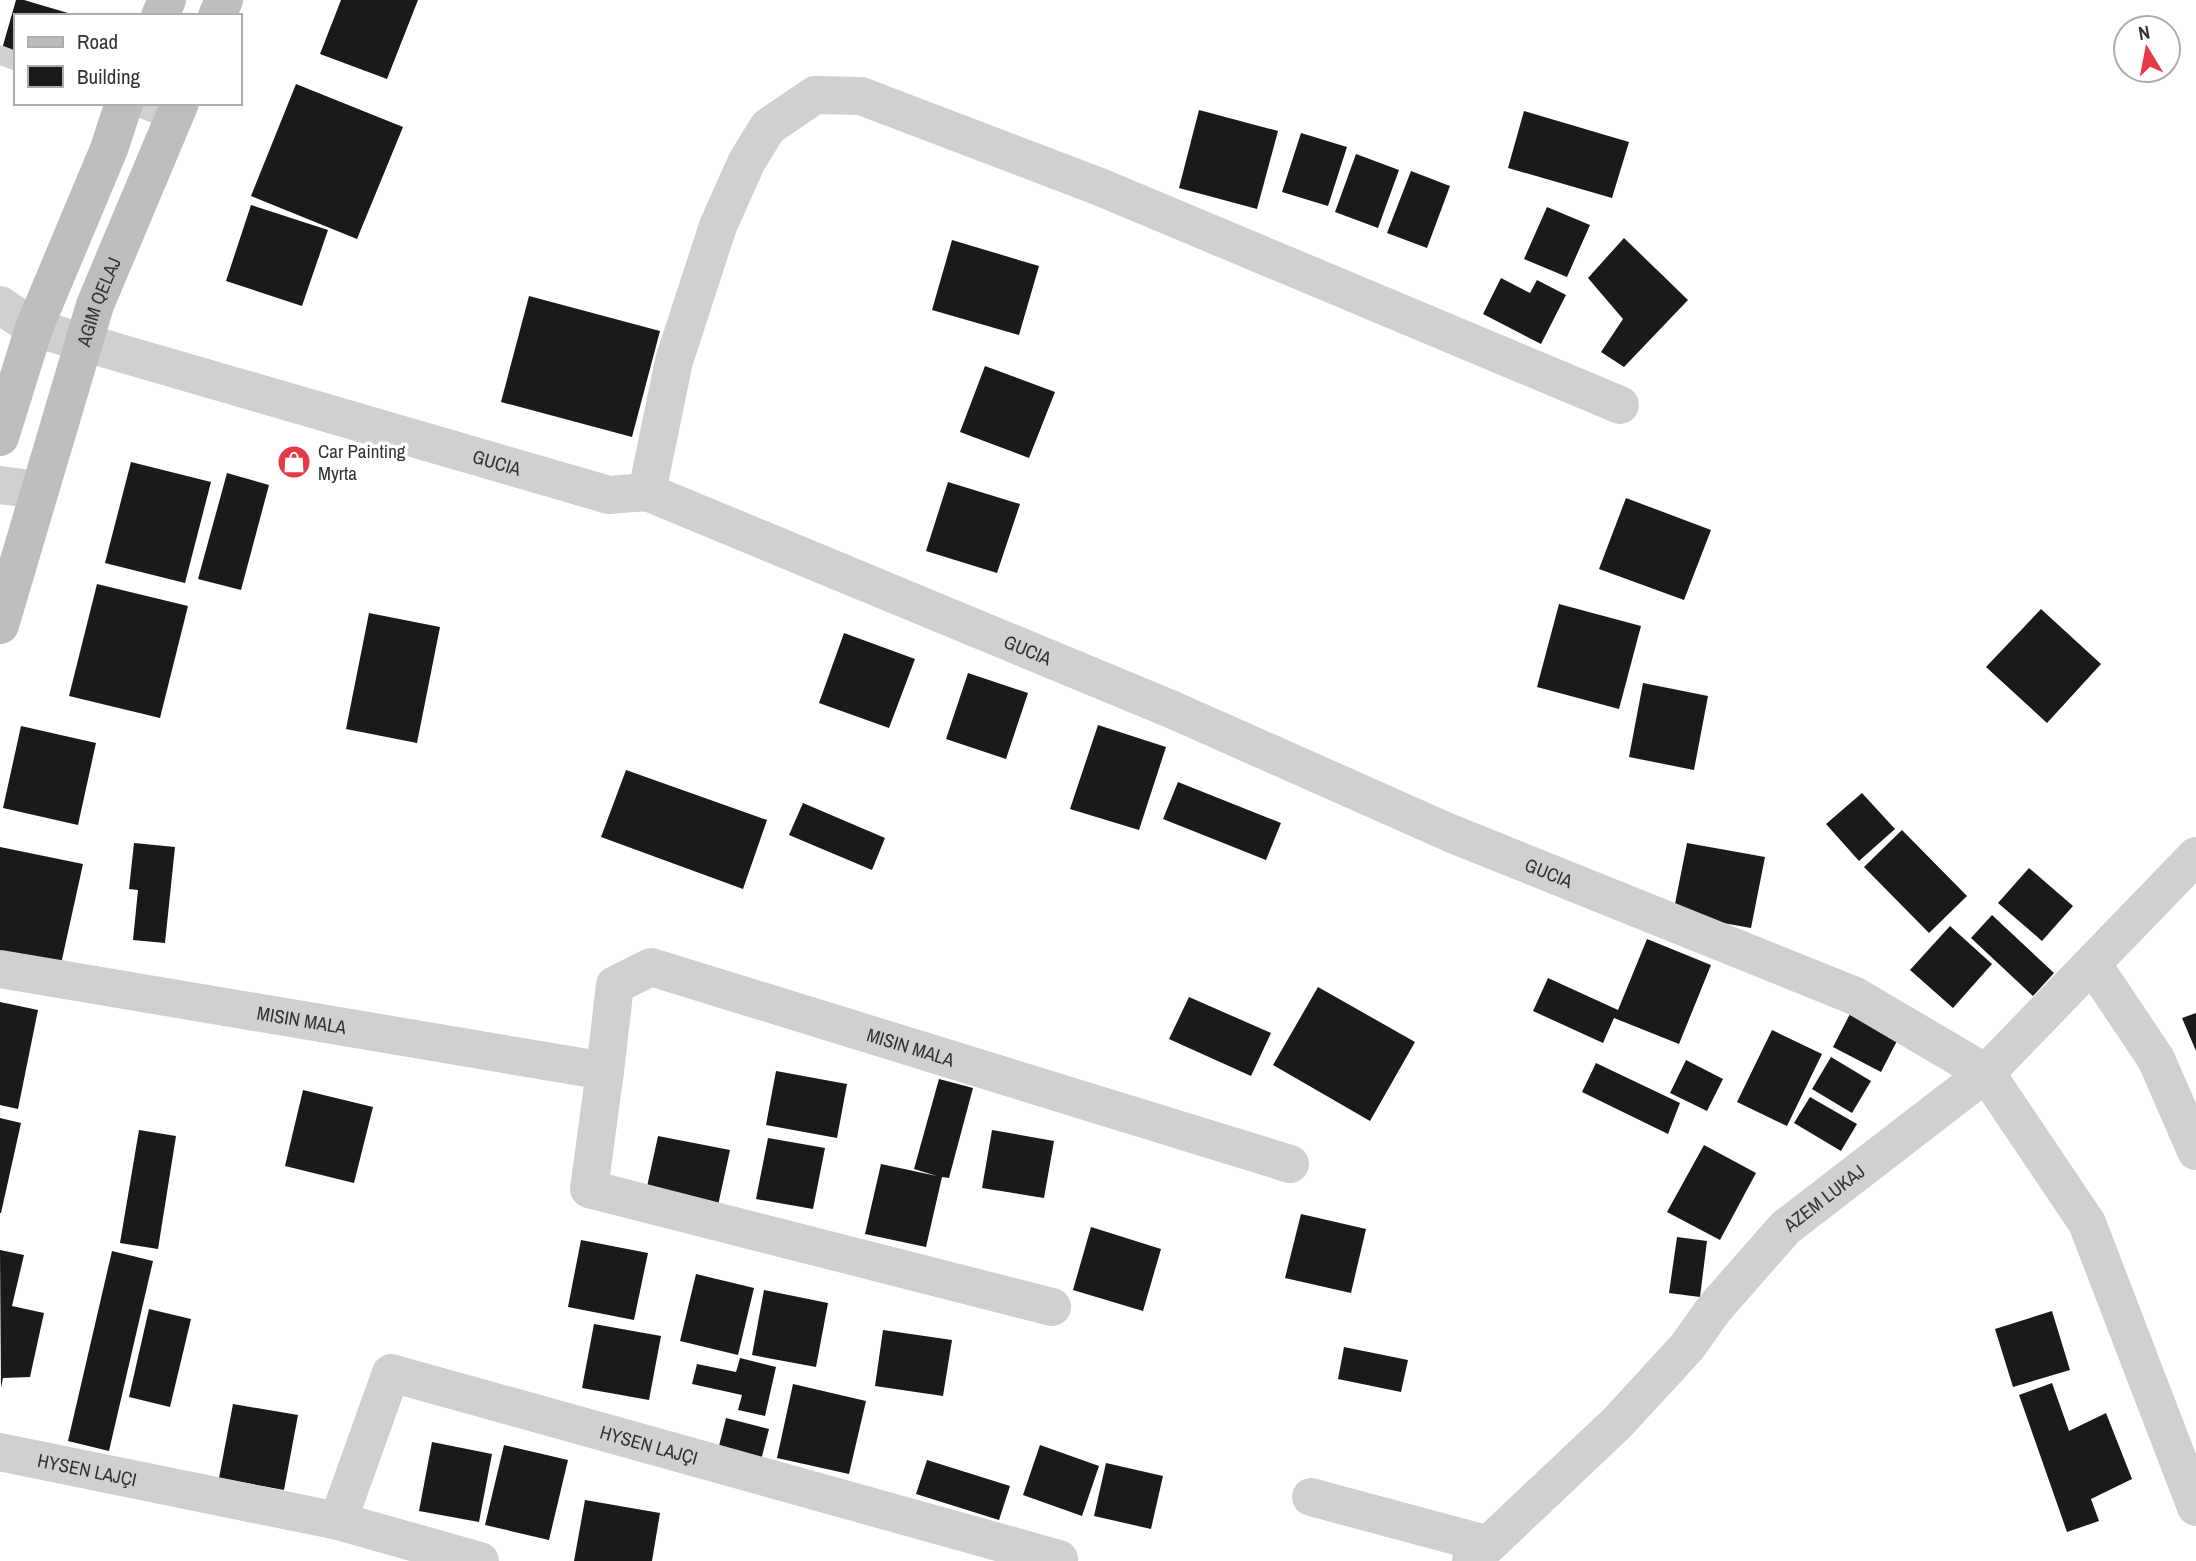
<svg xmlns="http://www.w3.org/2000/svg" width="2196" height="1561" font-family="'Archivo Narrow',sans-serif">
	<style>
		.building { fill: #1a1a1a }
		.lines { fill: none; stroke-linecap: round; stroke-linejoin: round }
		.lane { stroke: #d0d0d0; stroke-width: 19 }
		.street { stroke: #d0d0d0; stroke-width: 38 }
		.secondary { stroke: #bdbdbd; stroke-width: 38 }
		.labels { text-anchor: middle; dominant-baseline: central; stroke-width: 7; stroke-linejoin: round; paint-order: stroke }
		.street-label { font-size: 19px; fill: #333; stroke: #fff }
		.poi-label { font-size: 19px; fill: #333; stroke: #fff; text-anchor: start }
	</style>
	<rect width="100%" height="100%" fill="#fff"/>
	<path class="building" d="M16,0h8l54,16h-62v37l-14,-4z
		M341,0h77l-31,79 -67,-25z
		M296,84l107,43 -46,112 -106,-43z
		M1199,110l79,21 -21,78 -78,-21z
		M1524,111l105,31 -17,56 -104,-30z
		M1301,133l46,14 -19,59 -46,-14z
		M1356,154l43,16 -21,58 -43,-16z
		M1411,171l39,15 -23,62 -40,-15z
		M251,205l77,25 -26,76 -76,-25z
		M1547,207l43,18 -23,52 -43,-18z
		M1624,238l64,62 -64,67 -23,-15 22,-33 -35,-41z
		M952,240l87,26 -20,69 -87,-25z
		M1501,278l29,15 7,-13 29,15 -25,49 -58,-30z
		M529,296l131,35 -28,106 -131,-35z
		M985,366l70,26 -26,66 -69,-26z
		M131,462l80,20 -26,101 -80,-20z
		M227,473l42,12 -28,105 -43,-11z
		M948,482l72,22 -23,69 -71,-22z
		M1626,498l85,32 -27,70 -85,-31z
		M97,584l91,22 -28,112 -91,-22z
		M1559,604l82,22 -22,83 -82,-22z
		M2041,609l60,55 -54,59 -61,-56z
		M369,613l71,14 -23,116 -71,-14z
		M844,633l71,26 -26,69 -70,-25z
		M968,673l60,20 -22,66 -60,-20z
		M1643,683l65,13 -14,74 -65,-13z
		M1098,725l68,22 -27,83 -69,-21z
		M21,726l75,17 -18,82 -75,-17z
		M626,770l141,50 -24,69 -142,-52z
		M1178,782l103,41 -15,37 -103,-41z
		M1862,793l33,36 -36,32 -33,-37z
		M803,803l82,35 -13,32 -83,-35z
		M1902,830l65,66 -38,37 -65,-66z
		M134,843l41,4 -10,96 -32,-3 5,-50 -9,-1z
		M1687,843l78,14 -14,71 -78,-14z
		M0,847l83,17 -22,100 -61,-13z
		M2029,868l44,38 -31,35 -44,-38z
		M1992,915l62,58 -21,23 -62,-58z
		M1950,926l42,38 -39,44 -43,-38z
		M1647,939l64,26 -32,79 -65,-26 -11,25 -70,-32 15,-33 70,32z
		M1318,987l97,55 -45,79 -97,-56z
		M1189,997l82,36 -20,43 -82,-37z
		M0,1002l38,8 -20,99 -18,-4z
		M1851,1012l48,25 -18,35 -48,-25z
		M2196,1013v38l-14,-33z
		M1772,1030l50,24 -35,72 -50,-24z
		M1831,1057l40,24 -19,32 -40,-24z
		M1686,1060l37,19 -16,32 -37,-18z
		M1596,1063l84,40 -12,31 -86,-42z
		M776,1071l71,13 -10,54 -71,-13z
		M939,1079l34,9 -24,90 -7,-1 -16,70 -61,-13 16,-70 56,12 -23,-7z
		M303,1090l70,17 -19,76 -69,-17z
		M1810,1097l47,27 -16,27 -47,-28z
		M0,1118l21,5 -20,90h-1z
		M139,1130l37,6 -18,113 -38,-6z
		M992,1130l62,11 -10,57 -62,-10z
		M658,1136l72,14 -13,60 -72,-14z
		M768,1138l57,10 -12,61 -57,-10z
		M1704,1145l52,28 -36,67 -53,-28z
		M1301,1214l65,15 -15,64 -66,-15z
		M1091,1227l70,22 -18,62 -70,-21z
		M1677,1237l30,4 -7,56 -31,-4z
		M581,1240l67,13 -14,67 -66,-13z
		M0,1250l24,5 -12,51 32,7 -14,64 -27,1 -2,10z
		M112,1251l41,10 -44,190 -41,-10z
		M696,1274l58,14 -16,67 -58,-14z
		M764,1290l64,13 -12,64 -64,-12z
		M149,1309l42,10 -21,88 -41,-10z
		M2052,1311l18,59 -57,17 -18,-58z
		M594,1324l67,12 -12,64 -67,-12z
		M883,1330l69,10 -9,56 -68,-10z
		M1344,1347l64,13 -7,32 -63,-13z
		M740,1358l36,9 -11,49 -27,-6 4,-15 -50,-11 5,-20 39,8z
		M2052,1383l17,48 37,-18 26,66 -41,20 8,22 -32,11 -48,-137z
		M793,1384l73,17 -17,73 -72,-16z
		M233,1404l65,11 -14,75 -65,-12z
		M726,1418l43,11 -9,35 -43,-10z
		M432,1442l60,12 -13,68 -60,-11z
		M504,1445l64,15 -19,80 -64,-15z
		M1040,1445l59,21 -17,50 -59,-21z
		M927,1460l83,26 -11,34 -83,-26z
		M1106,1463l57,13 -12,53 -57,-13z
		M585,1500l75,13 -8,48h-78z"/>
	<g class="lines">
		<path class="lane" d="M0,55l16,6
			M127,103l46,18"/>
		<g class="street">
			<path id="s1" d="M0,305l34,23 575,167 38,-3 526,218 277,123 405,163 131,77 101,150 109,284"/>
			<path d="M0,485l39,5"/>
			<path d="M647,492l27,-131 44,-135 29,-65 21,-34 47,-32 46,1 239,91 520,218"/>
			<path d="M2093,965l63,94 40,92"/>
			<path id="s2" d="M0,969l605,102 10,-86 36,-18 639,197"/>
			<path d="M605,1071l-16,118 463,118"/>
			<path id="s3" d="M0,1452l338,69 142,40"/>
			<path d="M1311,1497l175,47"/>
			<path id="s4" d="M338,1521l53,-148 668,186"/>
			<path id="s5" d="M1471,1561l146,-138 70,-76 27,-38 71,-81 201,-155 210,-217"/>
		</g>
		<g class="secondary">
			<path d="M160,16l7,-16"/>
			<path d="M217,16l7,-16"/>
			<path d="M0,437l34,-109 75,-179 15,-46"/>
			<path id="s6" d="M0,625l95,-320 85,-202"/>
		</g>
	</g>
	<defs>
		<symbol id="shop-disc" viewBox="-11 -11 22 22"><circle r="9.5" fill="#e63946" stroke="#fff"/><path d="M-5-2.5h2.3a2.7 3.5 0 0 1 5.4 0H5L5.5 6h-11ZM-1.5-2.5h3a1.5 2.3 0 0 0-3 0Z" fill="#fff"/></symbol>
	</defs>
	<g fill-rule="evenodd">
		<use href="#shop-disc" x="275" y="443" width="38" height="38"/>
	</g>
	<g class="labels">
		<g class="street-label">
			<text stroke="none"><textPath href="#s6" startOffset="338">AGIM QELAJ</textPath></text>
			<text stroke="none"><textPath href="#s1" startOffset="523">GUCIA</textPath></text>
			<text stroke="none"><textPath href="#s1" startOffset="1090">GUCIA</textPath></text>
			<text stroke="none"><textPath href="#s1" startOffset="1657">GUCIA</textPath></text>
			<text stroke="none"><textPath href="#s2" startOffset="306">MISIN MALA</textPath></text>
			<text stroke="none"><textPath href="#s2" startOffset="1012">MISIN MALA</textPath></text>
			<text stroke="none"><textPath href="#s5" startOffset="508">AZEM LUKAJ</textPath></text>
			<text stroke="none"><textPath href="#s4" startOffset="425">HYSEN LAJÇI</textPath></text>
			<text stroke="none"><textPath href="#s3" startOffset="89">HYSEN LAJÇI</textPath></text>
		</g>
		<g class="poi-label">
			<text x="318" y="451">Car Painting<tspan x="318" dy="22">Myrta</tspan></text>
		</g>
	</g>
	<rect x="14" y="14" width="228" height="91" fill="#ffffff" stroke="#adadad" stroke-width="2"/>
	<rect x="28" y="37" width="35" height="10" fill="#bdbdbd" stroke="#adadad" stroke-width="2"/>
	<text x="77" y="49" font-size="21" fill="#333333">Road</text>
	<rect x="28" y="66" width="35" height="21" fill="#1a1a1a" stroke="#adadad" stroke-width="2"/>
	<text x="77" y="84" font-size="21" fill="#333333">Building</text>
	<g transform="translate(2147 49) rotate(350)"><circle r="33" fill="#ffffff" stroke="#adadad" stroke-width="2"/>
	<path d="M0-5L12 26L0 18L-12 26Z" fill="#e63946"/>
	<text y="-10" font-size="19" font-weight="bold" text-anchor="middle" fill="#333333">N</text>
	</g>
</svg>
